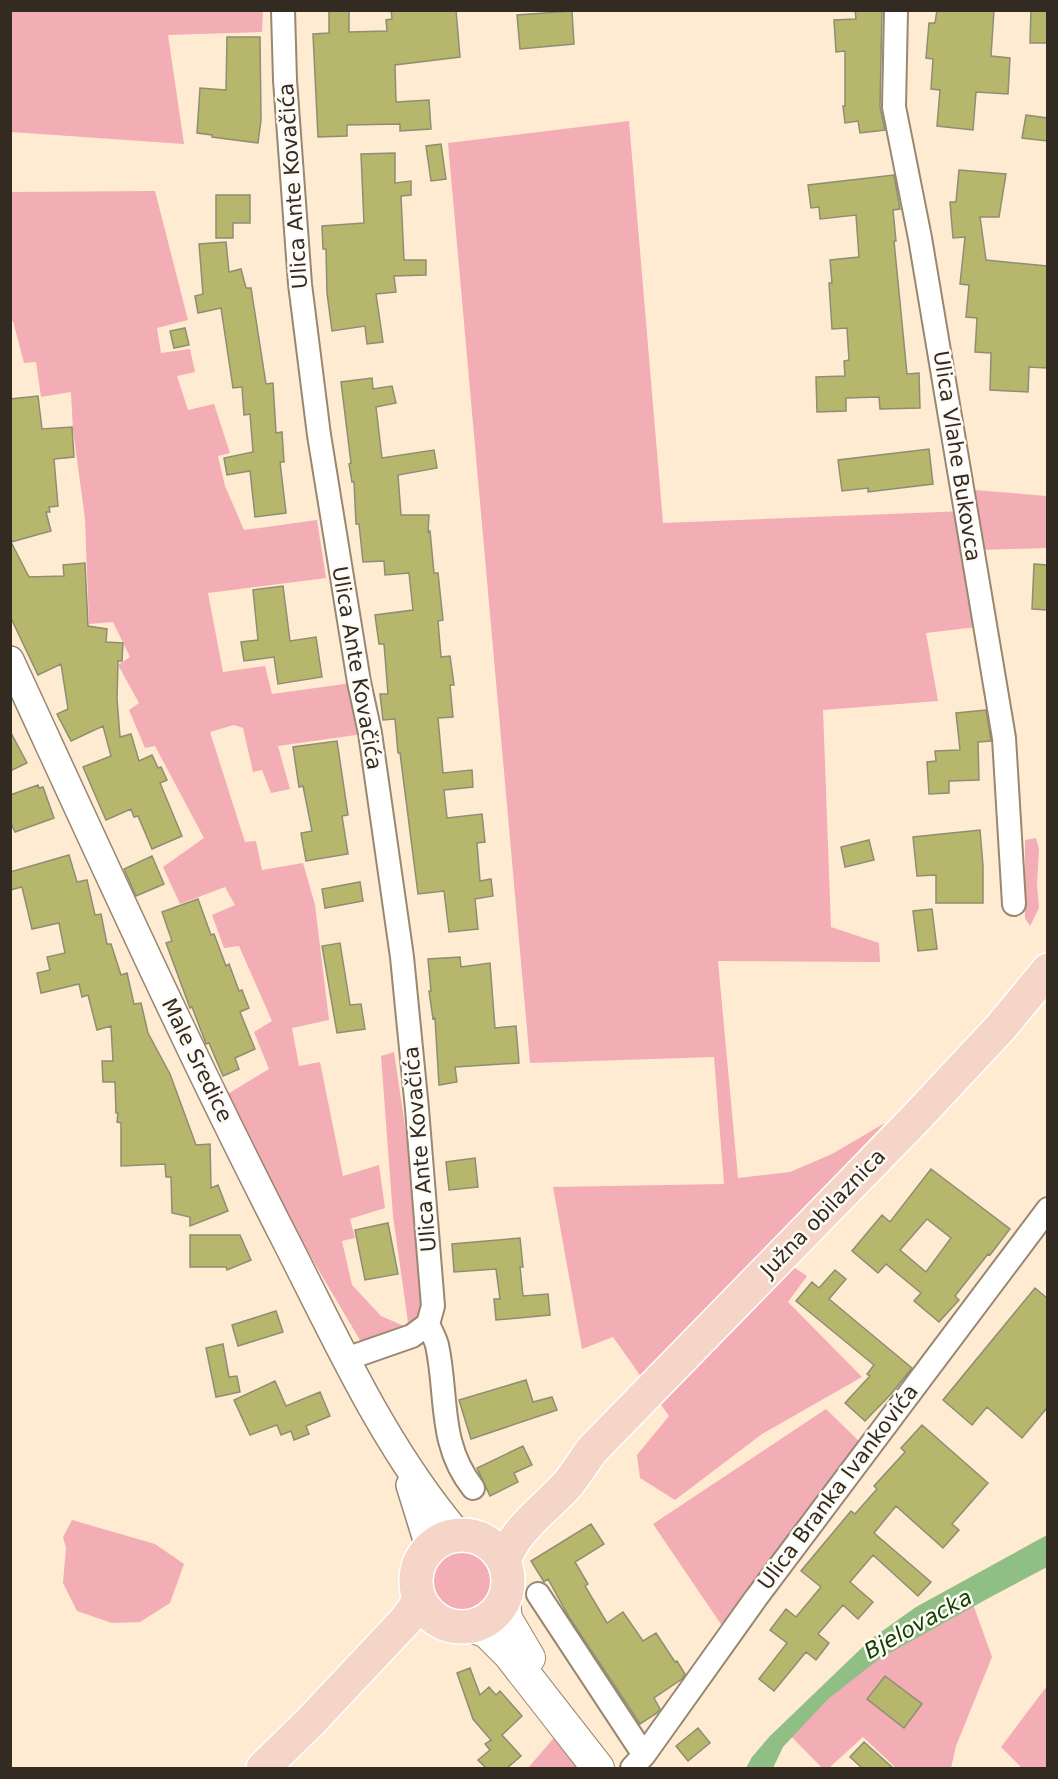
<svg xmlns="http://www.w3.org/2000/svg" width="1058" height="1779" font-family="'DejaVu Sans',sans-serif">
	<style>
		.green { fill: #f3adb4 }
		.water { fill: #90bf85 }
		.building { fill: #b7b66d; stroke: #8e8e72; stroke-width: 1.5; fill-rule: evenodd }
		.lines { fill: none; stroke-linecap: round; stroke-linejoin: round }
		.minor-casing { stroke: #99876f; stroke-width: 26 }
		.tertiary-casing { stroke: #99876f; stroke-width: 30 }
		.secondary-casing { stroke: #99876f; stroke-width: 34 }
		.primary-casing { stroke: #fff; stroke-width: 36 }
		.minor { stroke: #fff; stroke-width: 22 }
		.tertiary { stroke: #fff; stroke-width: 27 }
		.secondary { stroke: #fff; stroke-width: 32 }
		.primary { stroke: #f5d5c7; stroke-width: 33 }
		.labels { text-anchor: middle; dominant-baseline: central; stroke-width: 5; stroke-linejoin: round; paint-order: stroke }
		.street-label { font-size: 21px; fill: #332b21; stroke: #fefbf5 }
		.water-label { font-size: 22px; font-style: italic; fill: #124003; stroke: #fefbf5 }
	</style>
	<rect width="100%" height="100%" fill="#feebd1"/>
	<path class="green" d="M10,11h253l-1,21 -94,3 16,109 -173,-12z
		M629,121l34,402 303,-12 19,115 -59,7 12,68 -115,9 8,217 48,16 1,19 -162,-1 20,217 52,-6 42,-18 53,-31 -148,158 43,-23 27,18 -19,26 74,75 -100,57 -87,66 -35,-22 -3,-23 32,-39 -56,-79 -31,12 -29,-162 171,-3 -10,-127 -184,6 -82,-920z
		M155,191l33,129 -31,8 4,25 29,-4 5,23 -18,4 11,34 26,-6 16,49 -12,3 7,30 19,44 73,-10 9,58 -118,15 15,79 42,-6 7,28 87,-12 11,51 -92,13 12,43 -19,4 -9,-23 -9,2 -10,-44 -9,-3 -24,7 35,110 11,-1 6,29 41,-7 12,42 14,115 -37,8 7,38 21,-4 23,114 36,-11 6,43 -35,11 5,19 -13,3 10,44 29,31 23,10 4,-4 -15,-106 -12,-160 13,-4 34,229 -6,43 -58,23 -85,-144 -53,-108 43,-26 -15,-37 18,-11 -33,-75 -15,2 -12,-33 23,-10 -10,-18 -45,17 -17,-37 41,-29 -49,-92 -10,2 -16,-38 10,-7 -21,-38 12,-8 -17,-35 -24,2 -4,-105 -12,-89 -2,-38 -30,5 -5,-35 -12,1 -11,-42 -2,1v-130z
		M962,489l85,7v52l-69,2z
		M1036,838l3,11 -2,35 2,24 -9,18 -5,-8v-78z
		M826,1409l41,40 -138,187 -76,-112z
		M72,1520l83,24 29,20 -14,39 -30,19 -28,1 -35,-12 -14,-28 3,-35 -3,-11z
		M429 1581a32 32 0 1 1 64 0a32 32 0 1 1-64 0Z
		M970,1596l22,61 -36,89 -5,22h-55l-33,-31 -34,31h-7l-37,-38 76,-77z
		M1047,1686v82h-25l-21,-21z
		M565,1725l33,43h-70z"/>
	<path class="water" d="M1047,1535v32l-60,32 -108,60 -51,40 -45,48 -10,21h-27l6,-11 18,-21 101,-97 45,-32z"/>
	<path class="building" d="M329,10h20v22l38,-1 -1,-11 6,-1 -1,-9h65l4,47 -65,8 1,37 33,-2 2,29 -31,2v-7l-53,1v11l-29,1 -5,-103 16,-1z
		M855,10h27l-2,97 5,23 -25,3 -2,-12 -13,2 -2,-17h2v-55l-9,1 -2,-32 22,-1z
		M937,10h57l-3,46 19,2 -2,36 -32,-2 -3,38 -36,-4 3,-36 -9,-1 2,-30 -7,-1 3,-35h6z
		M1031,10h16v33h-17z
		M572,11l2,33 -54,5 -3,-34z
		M227,37h33l1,83 -3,23 -46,-6v-2l-15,-2 3,-45 26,2z
		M1026,115l21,3v23l-25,-3z
		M441,144l5,35 -15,2 -5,-35z
		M395,153v30l16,-2v14l-10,1 3,64h22v15l-32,1 2,16 -20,2 7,48 -16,2 -2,-18 -33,5 -5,-38 -1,-44h-3l-1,-23 42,-3 -3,-69z
		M959,170l47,4 -7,43h-19l6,43 61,6v102l-18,-1 -1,25 -38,-2 1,-37 -16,-1 2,-34 -11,-1 3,-32 -9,-1 5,-47 -12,1 -3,-36h6z
		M894,175l6,34 -7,1 3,31h-2l13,133 12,-1 1,35 -40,1 -1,-12 -33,1v13l-29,1 -1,-35 29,-1 -1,-15 5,-1 -2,-32 -15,1 -3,-46h3l-2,-23 29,-3 -3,-42 -36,4 -1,-12 -8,1 -3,-23z
		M216,195h34v28h-17v15h-17z
		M226,242l3,30 12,-3 5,19h5l15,96 7,-1 3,50 6,-1 2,30h-4l6,51 -31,4 -5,-46 -23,4 -3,-17 29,-6 -3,-38 -6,1 -2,-28 -9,1 -12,-80 -23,5 -3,-17 8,-2 -4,-50z
		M185,328l4,17 -15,3 -4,-17z
		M372,378l1,11 19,-3 4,17 -20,4 6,51 52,-8 3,18 -39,7 3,40h28l-1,17 2,-1 4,42h4l5,47 -5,1 3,36 9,-1 4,29h-4l3,32 -15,1 5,55 29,-3 1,17 -29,3 3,28 35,-4 3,28 -8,1 3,38 11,-2 2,17 -18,3 3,30 -29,3 -5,-41 -26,3 -18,-141h-2l-3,-34 -12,1 -3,-26h8l-4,-50h-5l-4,-29 38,-5 -4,-37 -24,2 -1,-14 -21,1 -4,-38h-3l-2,-42h-2l-3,-18 2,-1 -10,-81z
		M38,396l4,33 30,-2 2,30 -20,2 4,47 -9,1 1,5h-4l5,19 -40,11 18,35 35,-1 -1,-11 22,-2 3,63 19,3 -1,13 17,1 -1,18h-4l-1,38 3,38 11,-3 8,27 13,-6 6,13 3,-1 6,13 -7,3 22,53 -30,13 -14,-33 -4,1 -3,-8 -25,11 -23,-53 28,-11 -8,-30 -32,15 -14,-27 11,-5 -7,-45 -23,11 -28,-59v-217z
		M929,449l4,35 -65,8v-4l-26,3 -4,-31z
		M1034,564l13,1v45l-15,-1z
		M283,586l7,55 26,-4 6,40 -44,7 -4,-27 -30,4 -3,-19 17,-2 -5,-50z
		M986,710l5,31 -13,1 1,38 -30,1v12l-20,1 -2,-32 9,-1 -1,-10 25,-1 -4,-37z
		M10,731l17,32 -17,8z
		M337,741l11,74 -6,1 6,38 -42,7 -5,-28 11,-2 -9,-45 -4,1 -6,-40z
		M38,785l1,3 4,-1 11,31 -39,14 -5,-11v-26z
		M980,830l3,36v37h-47v-28l-19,1 -4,-39z
		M869,840l5,20 -29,7 -4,-20z
		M69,855l8,27 10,-2 8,35 6,-1 6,30h4l10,31 6,-2 7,31 7,-1 7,30 22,41 26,71 14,-1 1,44 7,-3 10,26 -38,15v-9l-18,-4 -1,-36h-5l-1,-13 -44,2v-43l-4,-1 1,-9h-2l-1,-31h-12l-1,-21h11l-2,-35 -14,4 -9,-35 -6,2 -3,-13 -38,9 -4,-20 13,-3 -3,-13 18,-4 -6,-30 -27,6 -10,-42 -12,3v-18z
		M152,856l12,28 -28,12 -12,-27z
		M360,882l3,19 -38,7 -3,-19z
		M198,899l13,36 3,-1 12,32 3,-2 10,27 3,-1 7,18 -9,4 15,37 -20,9 4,11 -16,7 -14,-33 -3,1 -1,-3 -13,-34 -2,1 -24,-65 6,-2 -10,-29z
		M932,909l5,40 -19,2 -5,-40z
		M340,943l10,62 11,-1 4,25 -28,4 -15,-87z
		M460,957l1,10 29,-4 5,65 21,-2 3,37 -64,4 2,15 -18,3 -4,-67 -2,1 -4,-28h2l-3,-32z
		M475,1158l3,29 -29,3 -3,-28z
		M931,1169l79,60 -20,26 -2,-1 -33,42 4,4 -20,22 -25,-21 7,-8 -35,-29 -8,9 -26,-22 30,-36 8,7zM927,1219l24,19 -25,34 -26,-22z
		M388,1223l10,51 -33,6 -10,-50z
		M190,1235h50l11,25 -24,10 -1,-3h-36z
		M520,1238l3,29h-3l3,29 25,-2 2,21 -54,5 -2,-21h6l-4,-30 -42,3 -2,-28z
		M835,1270l11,9 -17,20 83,69 -21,26 -26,27 -20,-18 25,-27 -3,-2 7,-9 -78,-64 16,-19 7,6z
		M1035,1288l12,10v110l-25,30 -35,-31 -15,18 -29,-25z
		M276,1311l7,21 -45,14 -6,-21z
		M223,1344l6,33 8,-1 3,16 -24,5 -10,-49z
		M526,1380l7,22 19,-5 5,13 -86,29 -12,-39z
		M275,1381l11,25 34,-14 10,24 -24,10 3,8 -15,6 -3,-9 -10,4 -4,-10 -27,10 -16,-35z
		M922,1425l66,58 -36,41 7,6 -16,18 -47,-42 -22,27 57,49 -13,14 -45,-41 -23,27 23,20 -15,17 -15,-14 -25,29 11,9 -13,17 -10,-8 -32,39 -15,-12 28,-36 -17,-13 16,-21 10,8 25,-30 -20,-16 50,-60 4,3 22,-25 -3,-3 31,-34 -4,-4z
		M523,1446l9,19 -18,8 4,9 -28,14 -13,-28z
		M591,1524l13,20 -29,18 13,22 -3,2 22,37 16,-11 20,29 13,-8 19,29 2,-1 8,13 -3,5 -28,19 6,11 -3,4 -17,11 -71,-107 -21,-38 -4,3 -13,-21z
		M470,1668l10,27 9,-8 7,8 4,-4 22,25 -20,19 19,21 -14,12h-21l-8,-8 12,-10 -5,-6 6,-4 -18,-21 -16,-46z
		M885,1676l37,28 -18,24 -37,-29z
		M698,1728l12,15 -22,18 -12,-15z
		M864,1742l29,26h-31l-12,-11z"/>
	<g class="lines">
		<defs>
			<path id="minor" d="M283,10l2,70 15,204 19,151 40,247 11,51 32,224 15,152 16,197 -5,18 -16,12 -66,23
				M896,10l-2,97 26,131 84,500 10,166
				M428,1324c3,7 7,14 9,21 11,51 1,99 36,143
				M538,1594l106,161
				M632,1768l12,-13 112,-157 292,-389"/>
			<path id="tertiary" d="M10,660c90,195 178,390 276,581 48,94 93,194 159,277l8,10 12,7
				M410,1485l17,55 -1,12"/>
			<path id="secondary" d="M504,1601l2,18 23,39
				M471,1626l16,6 22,22 89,114"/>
			<path id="primary" d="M416 1581a46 46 0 1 1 92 0a46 46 0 1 1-92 0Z
				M504,1561c11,-32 41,-52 63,-76 9,-11 17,-24 25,-35l322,-330 87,-93 47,-57
				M263,1768l48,-47 94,-100 9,-12 5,-12"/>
		</defs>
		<use href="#minor" class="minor-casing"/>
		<use href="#tertiary" class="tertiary-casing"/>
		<use href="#secondary" class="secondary-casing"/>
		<use href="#primary" class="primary-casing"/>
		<use href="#minor" class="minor"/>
		<use href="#tertiary" class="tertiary"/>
		<use href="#secondary" class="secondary"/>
		<use href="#primary" class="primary"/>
	</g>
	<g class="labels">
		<g class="street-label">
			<text transform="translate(293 186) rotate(-94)">Ulica Ante Kovačića</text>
			<text transform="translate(957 456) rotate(81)">Ulica Vlahe Bukovca</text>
			<text transform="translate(357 668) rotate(80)">Ulica Ante Kovačića</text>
			<text transform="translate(197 1060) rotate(64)">Male Sredice</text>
			<text transform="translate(420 1149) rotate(-95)">Ulica Ante Kovačića</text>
			<text transform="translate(823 1213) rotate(-46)">Južna obilaznica</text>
			<text transform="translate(838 1487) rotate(-53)">Ulica Branka Ivankovića</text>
		</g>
		<g class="water-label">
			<text transform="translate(918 1624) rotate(-29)">Bjelovacka</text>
		</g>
	</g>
	<rect width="1058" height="1779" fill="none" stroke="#332b21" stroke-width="24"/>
</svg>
